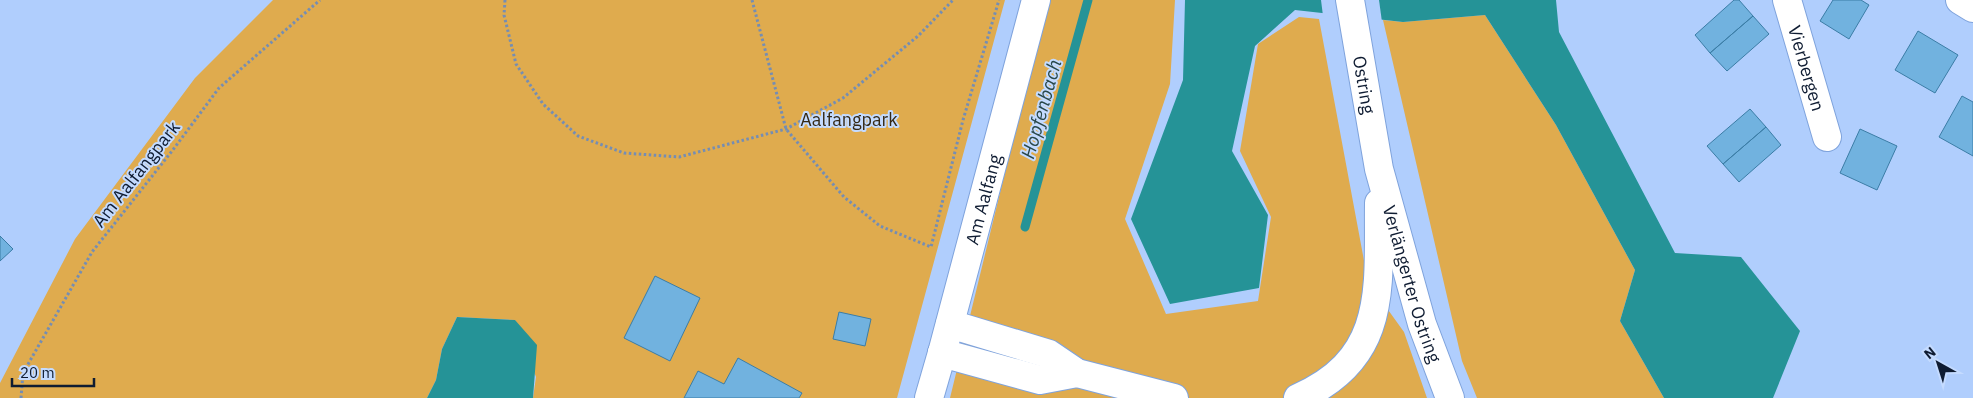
<svg xmlns="http://www.w3.org/2000/svg" width="1973" height="398" font-family="'IBM Plex Sans',sans-serif">
	<style>
		.green { fill: #dfab4e }
		.water { fill: #259397 }
		.pier { fill: #b0cefd }
		.lines { fill: none; stroke-linecap: round; stroke-linejoin: round }
		.stream { stroke: #259397; stroke-width: 9 }
		.building { fill: #71b2df; stroke: #3b7da6 }
		.minor-casing { stroke: #7fa3dc; stroke-width: 30 }
		.tertiary-casing { stroke: #7fa3dc; stroke-width: 30 }
		.secondary-casing { stroke: #7fa3dc; stroke-width: 30 }
		.primary-casing { stroke: #7fa3dc; stroke-width: 30 }
		.path { stroke: #758db3; stroke-width: 3; stroke-dasharray: 2.5 2.5; stroke-linecap: butt }
		.minor { stroke: #fff; stroke-width: 28 }
		.tertiary { stroke: #fff; stroke-width: 28 }
		.secondary { stroke: #fff; stroke-width: 28 }
		.primary { stroke: #fff; stroke-width: 28 }
		.labels { text-anchor: middle; dominant-baseline: central; stroke-width: 4; stroke-linejoin: round; paint-order: stroke }
		.street-label { font-size: 18px; fill: #0f1c32; stroke: #c4dbff }
		.park-label { font-size: 18px; fill: #352915; stroke: #c4dbff }
		.water-label { font-size: 19px; font-style: italic; fill: #29484a; stroke: #c4dbff }
	</style>
	<rect width="100%" height="100%" fill="#b0cefd"/>
	<path class="green" d="M273,0h732l-108,398h-364l3,-21 -21,-57 -58,-3 -15,32 -6,31 -9,18h-427v-15l75,-144 120,-161z
		M1047,0h128l-5,84 -45,135 41,95 92,-13 13,-84 -31,-66 18,-107 41,-27 20,2 49,263 36,50 23,66h-477z
		M1485,15l71,110 79,145 -15,51 44,77h-187l-15,-37 -79,-341 20,2z"/>
	<path class="water" d="M1185,0h371l3,32 116,221 66,4 59,74 -27,67h-109l-44,-77 15,-51 -79,-145 -71,-110 -82,7 -108,-12 -40,36 -23,105 36,64 -9,73 -89,16 -39,-85 52,-139z
		M457,317l58,3 22,25 -4,53h-106l9,-18 6,-31z"/>
	<path class="pier" d="M1321,0h58l3,22 -59,-6z"/>
	<g class="lines">
		<path class="stream" d="M1025,227l63,-227"/>
	</g>
	<path class="building" d="M1734,0h5l14,16 -43,37 -15,-18z
		M1833,0h28l8,5 -20,34 -29,-18z
		M1753,16l16,18 -42,37 -17,-18z
		M1918,31l40,24 -23,38 -40,-23z
		M1962,96l11,6v54l-34,-19z
		M1750,109l16,18 -43,37 -16,-18z
		M1766,127l15,18 -42,37 -16,-18z
		M1860,129l37,17 -20,44 -37,-17z
		M0,236l13,13 -13,12z
		M655,276l45,22 -30,63 -46,-23z
		M839,312l32,7 -6,27 -32,-7z
		M738,358l64,35 -3,5h-115l14,-27 26,13z"/>
	<g class="lines">
		<defs>
			<g id="minor">
				<path id="s1" d="M1787,0l40,137"/>
				<path d="M1960,0l13,8"/>
			</g>
			<path id="tertiary" d="M929,398l13,-45"/>
			<g id="secondary">
				<path id="s2" d="M942,353l94,-353"/>
			</g>
			<g id="primary">
				<path id="s3" d="M1350,0l29,169 43,155 28,74"/>
				<path d="M950,324l99,30 28,19 97,25"/>
				<path d="M942,353l98,27 37,-7"/>
				<path d="M1298,398c91,-40 80,-111 81,-195"/>
			</g>
		</defs>
		<use href="#minor" class="minor-casing"/>
		<use href="#tertiary" class="tertiary-casing"/>
		<use href="#secondary" class="secondary-casing"/>
		<use href="#primary" class="primary-casing"/>
		<path class="path" d="M505,0l-1,15 12,49 27,40 35,32 46,17 55,4 107,-28 57,-31 75,-62 35,-36
			M752,0l34,129 58,68 36,29 51,21 32,-127 36,-120
			M21,398l2,-25 69,-121 80,-101 47,-63 101,-88"/>
		<use href="#minor" class="minor"/>
		<use href="#tertiary" class="tertiary"/>
		<use href="#secondary" class="secondary"/>
		<use href="#primary" class="primary"/>
	</g>
	<g class="labels">
		<g class="street-label">
			<text stroke="none"><textPath href="#s1" startOffset="71">Vierbergen</textPath></text>
			<text stroke="none"><textPath href="#s3" startOffset="86">Ostring</textPath></text>
			<text transform="translate(136 174) rotate(-52)">Am Aalfangpark</text>
			<text stroke="none"><textPath href="#s2" startOffset="159">Am Aalfang</textPath></text>
			<text stroke="none"><textPath href="#s3" startOffset="291">Verlängerter Ostring</textPath></text>
		</g>
		<g class="park-label">
			<text x="849" y="119">Aalfangpark</text>
		</g>
		<g class="water-label">
			<text transform="translate(1041 109) rotate(-74)">Hopfenbach</text>
		</g>
	</g>
	<g transform="translate(1938 363) rotate(321)" stroke="#c4dbff" stroke-width="4" paint-order="stroke">
	<path d="M0-4L9 19L0 12L-9 19Z" fill="#0f1c32"/>
	<text y="-8" font-size="14" font-weight="bold" text-anchor="middle" fill="#0f1c32">N</text>
	</g>
	<path d="M12 378v8h82v-8" fill="none" stroke="#0f1c32" stroke-width="2.5"/>
	<text x="20" y="378" font-size="15" fill="#0f1c32" stroke="#c4dbff" stroke-width="4" paint-order="stroke">20 m</text>
</svg>
